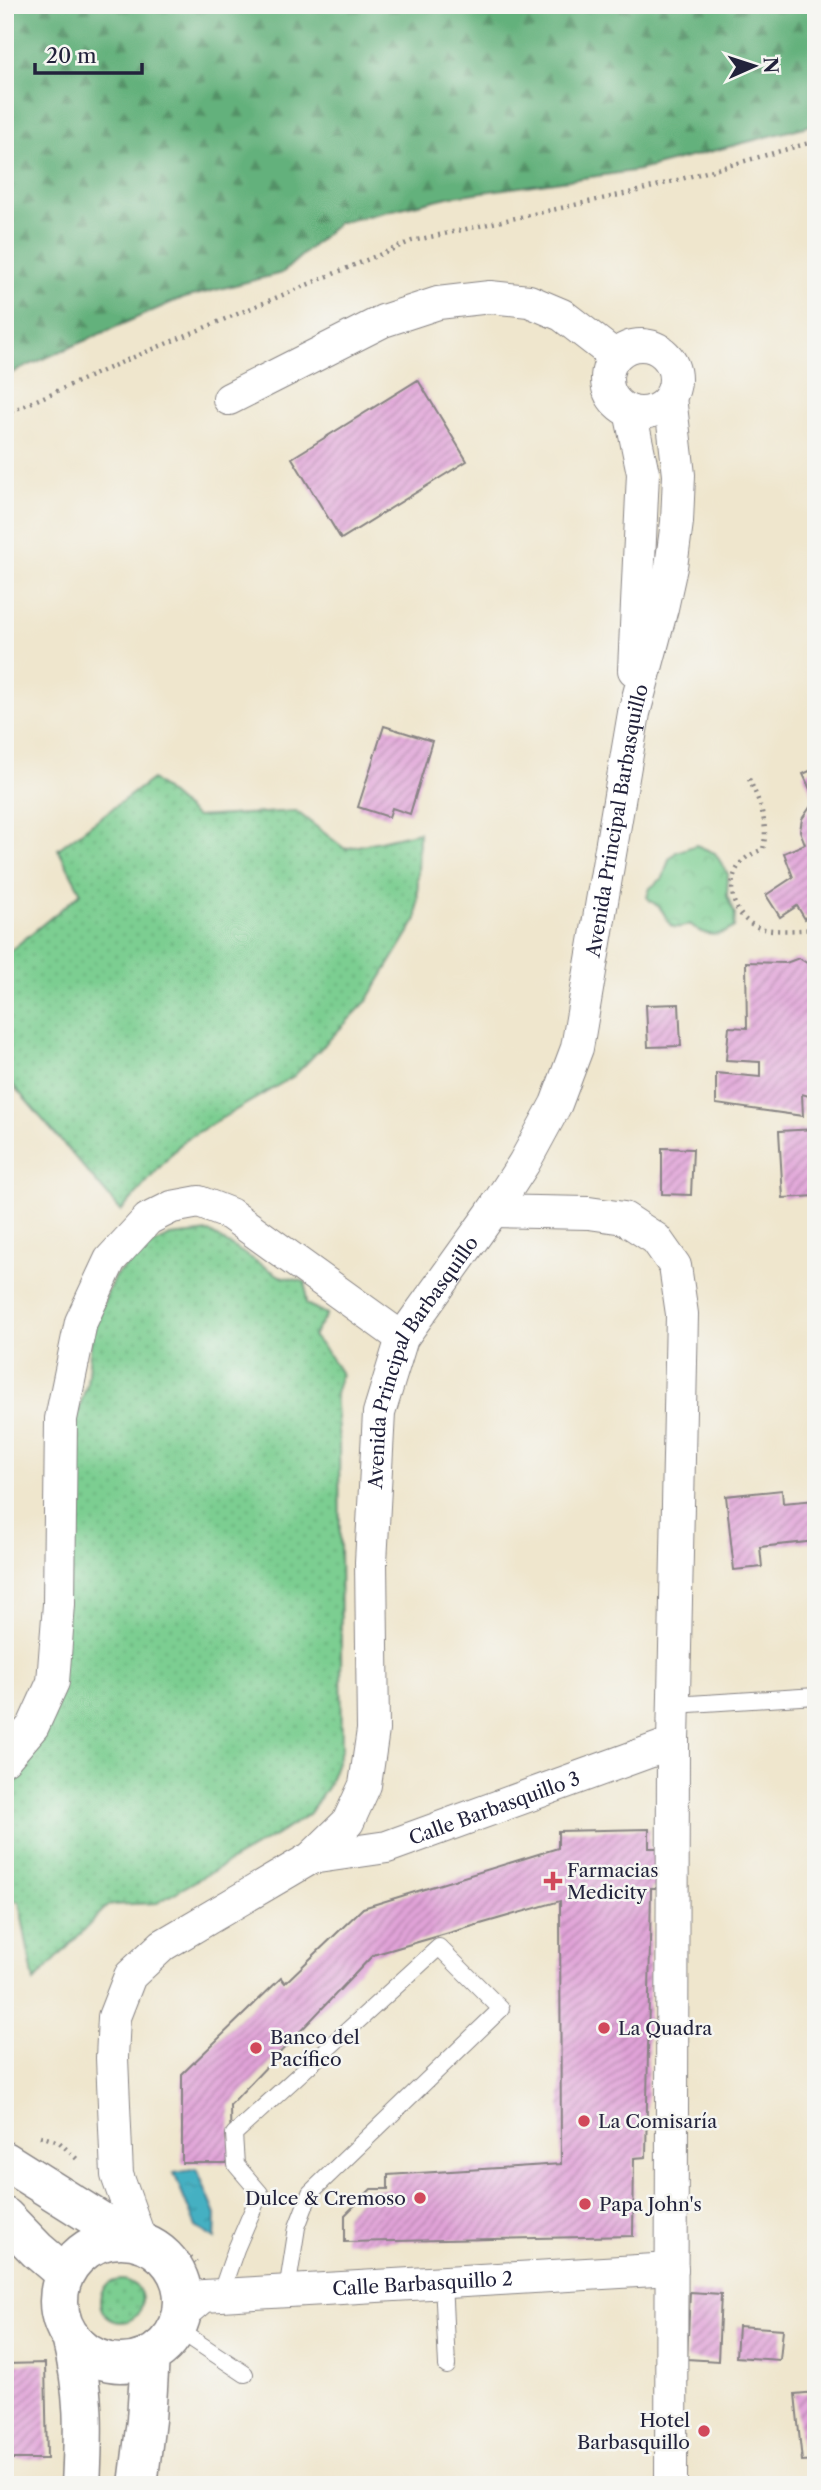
<svg xmlns="http://www.w3.org/2000/svg" width="821" height="2490" font-family="'Libre Caslon Text',serif">
	<style>
		.grass { fill: url(#grass-dots); stroke: #4e7866; stroke-width: 2 }
		.forest { fill: url(#forest-firs); stroke: #436a5b; stroke-width: 2 }
		.park { fill: url(#park-crowns); stroke: #4e7866; stroke-width: 2 }
		.water { fill: url(#water-ripples); stroke: #33697e; stroke-width: 2 }
		.building { fill: url(#building-hatch) }
		.lines { fill: none; stroke-linecap: round; stroke-linejoin: round }
		.service-casing { stroke: #888484; stroke-width: 18 }
		.minor-casing { stroke: #888484; stroke-width: 34 }
		.secondary-casing { stroke: #888484; stroke-width: 41 }
		.path { stroke: #888484; stroke-width: 4.5; stroke-dasharray: 2 5; stroke-linecap: butt }
		.service { stroke: #fff; stroke-width: 16 }
		.minor { stroke: #fff; stroke-width: 32 }
		.secondary { stroke: #fff; stroke-width: 38 }
		.poi-dot { fill: #d1495b; stroke: #f6f6f2; stroke-width: 2.5 }
		.labels { text-anchor: middle; dominant-baseline: central; stroke-width: 5; stroke-linejoin: round; paint-order: stroke }
		.street-label { font-size: 19px; fill: #22223b; stroke: #f6f6f2 }
		.poi-label { font-size: 19px; fill: #22223b; stroke: #f6f6f2; text-anchor: start }
	</style>
	<defs>
		<pattern id="grass-dots" width="8" height="8" patternUnits="userSpaceOnUse" patternTransform="scale(1.75)"><rect width="8" height="8" fill="#7bce91"/><path d="M2 2h.1M6 6h.1" fill="none" stroke="#6ab17e" stroke-width="1.8" stroke-linecap="round"/></pattern>
		<pattern id="forest-firs" width="22" height="20" patternUnits="userSpaceOnUse" patternTransform="scale(1.75)"><rect width="22" height="20" fill="#64b17b"/><path d="M5 1l3.5 6h-7zM16 11l3.5 6h-7z" fill="#529066"/></pattern>
		<pattern id="park-crowns" width="20" height="18" patternUnits="userSpaceOnUse" patternTransform="scale(1.75)"><rect width="20" height="18" fill="#7bce91"/><path d="M2 6a3 3 0 1 1 6 0M12 15a3 3 0 1 1 6 0" fill="none" stroke="#6ab17e"/></pattern>
		<pattern id="water-ripples" width="26" height="14" patternUnits="userSpaceOnUse" patternTransform="scale(1.75)"><rect width="26" height="14" fill="#44b0c2"/><path d="M2 4q2-2 4 0t4 0M15 11q2-2 4 0t4 0" fill="none" stroke="#388f9f"/></pattern>
		<pattern id="building-hatch" width="6" height="6" patternUnits="userSpaceOnUse" patternTransform="scale(1.75)"><rect width="6" height="6" fill="#e1a3d8"/><path d="M-1 1l2-2M0 6l6-6M5 7l2-2" fill="none" stroke="#b684b0"/></pattern>
	</defs>
	<rect width="100%" height="100%" fill="#f6f6f2"/>
	<filter id="ink" filterUnits="userSpaceOnUse"><feTurbulence type="fractalNoise" baseFrequency=".0143" numOctaves="2"/><feDisplacementMap in="SourceGraphic" scale="14" xChannelSelector="R" yChannelSelector="G"/><feConvolveMatrix kernelMatrix="1 2 1 2 8 2 1 2 1" color-interpolation-filters="sRGB"/></filter>
	<filter id="wash" filterUnits="userSpaceOnUse"><feTurbulence type="fractalNoise" baseFrequency=".00686" numOctaves="4" result="noise"/><feDisplacementMap in="SourceGraphic" scale="28" xChannelSelector="R" yChannelSelector="G"/><feGaussianBlur stdDeviation="1.57" result="paint"/><feColorMatrix in="noise" values="0 0 0 0 0 0 0 0 0 0 0 0 0 0 0 0 0 1.4 0 .05"/><feComposite in="paint" operator="in"/></filter>
	<g filter="url(#wash)">
		<rect width="100%" height="100%" fill="#efe6cd"/>
		<path class="grass" d="M152,779l44,38 100,-6 49,38 74,-17 -2,87 -50,82 -73,75 -111,65 -62,70 -116,-135v-121l76,-62 -23,-44z
			M209,1232l71,44 26,6v22l21,10 -14,22 16,19 12,19 -6,20 4,48 3,306 -14,38 -18,27 -32,21 -121,69 -49,2 -74,77 -15,-81 -14,1v-129l44,-46 25,-303 13,-40 5,-53 22,-54 28,-27 28,-14z
			M100 2301a21 21 0 1 1 42 0a21 21 0 1 1-42 0Z"/>
		<path class="forest" d="M5,5h811v119l-176,46 -192,27 -110,26 -56,50 -105,27 -172,76z"/>
		<path class="park" d="M696,845l19,8 13,21 -1,22 8,18 -1,13c-16,12 -30,10 -44,-3 -25,10 -19,-4 -30,-16 -4,-4 -9,-5 -13,-11l3,-9 13,-10 6,-19 7,-7z"/>
		<path class="water" d="M197,2169l19,46 -1,24 -19,-12 -22,-54z"/>
		<g id="blocks">
			<path class="building" d="M418,380l49,81 -126,78 -49,-81z
				M384,726l48,15 -22,73 -18,-6 -3,9 -31,-10z
				M816,768v144l-11,7 -8,-13 -17,11 -14,-22 27,-18 -9,-24 21,-9 -5,-13 2,-12 13,-19 -12,-26z
				M799,958l17,11v129l-14,-4 1,22 -87,-12v-31l44,4v-15l-34,-2 3,-33 18,1 -1,-66 40,1z
				M679,1004l2,42 -33,1 -2,-42z
				M816,1129v67l-33,2 -4,-67z
				M662,1148l31,1 -2,46 -29,-1z
				M782,1490l1,13 33,-3v41l-56,6 2,20 -28,3 -8,-74z
				M649,1829v19h11v40h-9l-5,269 -12,1 -1,78 -288,6v-27l26,-26h17v-14l173,-11 -1,-263 -187,54 -143,150 1,58h-49v-89l99,-96 4,5 78,-75 195,-60v-17z
				M690,2292l31,2 -3,67 -31,-2z
				M738,2326l45,3 -3,31 -44,-3z
				M45,2363l2,96h-39l-2,-95z
				M816,2392v68l-14,1 -7,-67z"/>
		</g>
	</g>
	<g filter="url(#ink)">
		<use href="#blocks" fill-opacity="0" stroke="#888484" stroke-width="2"/>
		<g class="lines">
			<defs>
				<path id="service" d="M674,1705l142,-9
					M443,2281l4,85
					M220,2295l16,-46 24,-56 -24,-28 -2,-31 205,-187 62,62 -191,184 -13,34 -10,64
					M179,2324l12,14 54,36"/>
				<g id="minor">
					<circle cx="641" cy="379" r="34"/>
					<path d="M229,399l154,-78 55,-18 52,-6 39,4 33,14 53,41"/>
					<path d="M630,411l13,62 -9,197"/>
					<path d="M493,1211l96,2 35,5 32,21 19,27 7,48 -9,429 -2,742"/>
					<path d="M5,1759l28,-33 20,-44 6,-78 2,-185 20,-97 29,-62 38,-41 24,-12 27,-5 31,12 172,124"/>
					<path id="s1" d="M311,1858l76,-11 286,-104"/>
					<path id="s2" d="M141,2242l-24,-67 -5,-117 2,-41 16,-41 33,-31 148,-87 37,-36 17,-37 8,-55 -2,-168 8,-149 23,-75 91,-127 31,-48 32,-59 21,-56 57,-335 28,-105 9,-41 6,-45 2,-47 -9,-78"/>
					<path id="s3" d="M182,2315l22,-19 468,-27"/>
				</g>
				<path id="secondary" d="M5,2161l124,78
					M5,2217l32,33 28,24
					M59 2301a62 62 0 1 1 124 0a62 62 0 1 1-124 0Z
					M71,2337c14,56 13,92 10,148
					M138,2485l8,-65 4,-64"/>
			</defs>
			<use href="#service" class="service-casing"/>
			<use href="#minor" class="minor-casing"/>
			<use href="#secondary" class="secondary-casing"/>
			<path class="path" d="M5,414l122,-54 285,-119 230,-51 174,-49
				M749,779c11,23 20,45 14,70 -9,4 -17,7 -23,15 -15,20 -8,51 15,62 13,7 46,4 61,3
				M40,2136l19,6 20,19
				M175,2243l21,20"/>
			<use href="#service" class="service"/>
			<use href="#minor" class="minor"/>
			<use href="#secondary" class="secondary"/>
		</g>
	</g>
	<g class="poi-dot">
		<path d="M549.5 1870.5h7v7h7v7h-7v7h-7v-7h-7v-7h7z"/>
		<circle cx="604" cy="2028" r="7"/>
		<circle cx="256" cy="2048" r="7"/>
		<circle cx="584" cy="2121" r="7"/>
		<circle cx="420" cy="2198" r="7"/>
		<circle cx="585" cy="2204" r="7"/>
		<circle cx="704" cy="2431" r="7"/>
	</g>
	<g class="labels">
		<g class="street-label">
			<text stroke="none"><textPath href="#s2" startOffset="1605">Avenida Principal Barbasquillo</textPath></text>
			<text stroke="none"><textPath href="#s2" startOffset="1018">Avenida Principal Barbasquillo</textPath></text>
			<text stroke="none"><textPath href="#s1" startOffset="191">Calle Barbasquillo 3</textPath></text>
			<text stroke="none"><textPath href="#s3" startOffset="248">Calle Barbasquillo 2</textPath></text>
		</g>
		<g class="poi-label">
			<text x="567" y="1870">Farmacias<tspan x="567" dy="22">Medicity</tspan></text>
			<text x="618" y="2028">La Quadra</text>
			<text x="270" y="2037">Banco del<tspan x="270" dy="22">Pacífico</tspan></text>
			<text x="598" y="2121">La Comisaría</text>
			<text x="406" y="2198" text-anchor="end">Dulce &amp; Cremoso</text>
			<text x="599" y="2204">Papa John's</text>
			<text x="690" y="2420" text-anchor="end">Hotel<tspan x="690" dy="22">Barbasquillo</tspan></text>
		</g>
	</g>
	<rect width="821" height="2490" fill="none" stroke="#f6f6f2" stroke-width="28"/>
	<g transform="translate(754 66) rotate(87)" stroke="#f6f6f2" stroke-width="5" paint-order="stroke">
	<path d="M0-5L12 26L0 18L-12 26Z" fill="#22223b"/>
	<text y="-10" font-size="19" font-weight="bold" text-anchor="middle" fill="#22223b">N</text>
	</g>
	<path d="M35 63v10h107v-10" fill="none" stroke="#22223b" stroke-width="3.5"/>
	<text x="46" y="63" font-size="21" fill="#22223b" stroke="#f6f6f2" stroke-width="5" paint-order="stroke">20 m</text>
</svg>
